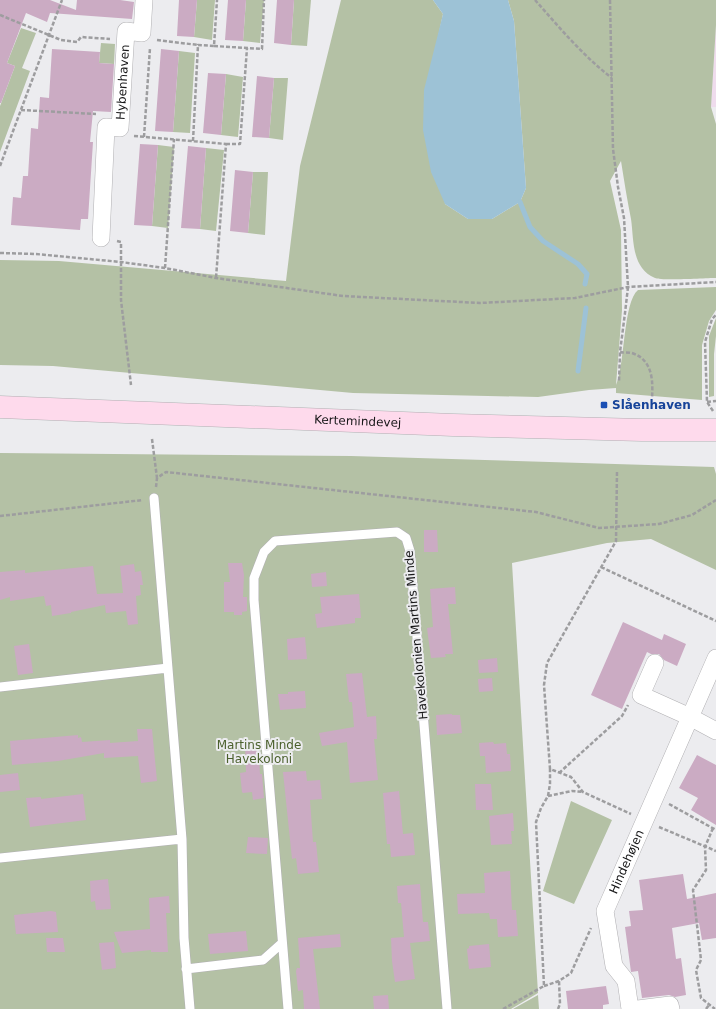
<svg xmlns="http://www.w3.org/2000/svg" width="716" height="1009" font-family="'DejaVu Sans',sans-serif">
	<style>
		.education { fill: #efdced }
		.green { fill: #b4c1a5 }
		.water { fill: #9dc2d6 }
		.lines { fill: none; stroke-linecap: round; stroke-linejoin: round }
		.stream { stroke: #9dc2d6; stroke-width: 5 }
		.building { fill: #cbabc3 }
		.service-casing { stroke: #b1b0b3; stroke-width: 10 }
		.minor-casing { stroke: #b1b0b3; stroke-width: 18 }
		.secondary-casing { stroke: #b1b0b3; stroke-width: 23 }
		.path { stroke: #9d9d9f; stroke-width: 2.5; stroke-dasharray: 4 2; stroke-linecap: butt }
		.service { stroke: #fff; stroke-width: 9 }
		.minor { stroke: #fff; stroke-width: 17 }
		.secondary { stroke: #fedaec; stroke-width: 22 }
		.transit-dot { fill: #1a4fb4; stroke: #ececef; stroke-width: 1.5 }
		.labels { text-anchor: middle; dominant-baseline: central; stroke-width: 4; stroke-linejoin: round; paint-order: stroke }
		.street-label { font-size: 12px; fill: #171718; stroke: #ececef }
		.transit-label { font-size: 12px; font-weight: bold; fill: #164399; stroke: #ececef; text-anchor: start }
		.park-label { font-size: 12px; fill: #4b602d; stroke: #ececef }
	</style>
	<rect width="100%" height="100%" fill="#ececef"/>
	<path class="education" d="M716,25v82h-5z"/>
	<path class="green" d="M197,0h18l-3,40 -18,-3z
		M246,0h18l-4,43 -17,-2z
		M294,0h17l-4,46 -16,-1z
		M341,0h92l10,14 -8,37 10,153 23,15h24l28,-17 6,-14 -12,-167 -6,-21h208v25l-5,82 5,17v154c-11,0 -54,3 -61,0 -24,-10 -21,-39 -24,-59 -4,-20 -7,-39 -10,-58l-11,20 11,49 1,80 -6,75c9,-20 7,-83 22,-95l78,-3v23l-7,11 -7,24v55l-86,-7v-5l-27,2 -51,7 -185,-4 -300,-27 -53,-1v-105l59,1 227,20 14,-115z
		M21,28l15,5 -14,35 8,3 -30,81v-46l15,-40 -8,-3z
		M101,43l14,1 -1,20 -15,-1z
		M179,51l16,2 -5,80 -17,-1z
		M226,74l17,3 -5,60 -17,-2z
		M274,78h14l-5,62 -14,-2z
		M158,145l16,2 -6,81 -16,-2z
		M206,148l18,2 -8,81 -16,-2z
		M253,172h15l-3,63 -17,-2z
		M716,318v18l-2,18v42l-5,1v-61z
		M0,453l351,3 363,11 2,7v96l-65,-31 -44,4 -95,20 26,430 -27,16h-511z
		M571,801l41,19 -38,84 -31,-13z
		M538,995l1,14h-26z"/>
	<path class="water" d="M433,0h75l6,21 12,167 -6,14 -28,17h-24l-23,-15 -14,-32 -8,-42 1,-40 19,-76z"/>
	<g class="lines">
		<path class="stream" d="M520,202l10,25 13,14 35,23 9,10 -2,10
			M578,371l8,-63"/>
	</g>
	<path class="building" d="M0,0h50l26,10 1,-10h43l14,2 -2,17 -82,-6 -3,9 -21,-9 -19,50 8,3 -14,37h-1z
		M179,0h18l-3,37 -17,-1z
		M228,0h18l-3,41 -18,-1z
		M277,0h17l-3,45 -17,-2z
		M52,49l48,3 -1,11 15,1 -3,48 -18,-1 -3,31h3l-5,77h-7l-1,11 -69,-5 2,-28 8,1 2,-22h5l3,-48 7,1 2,-32 9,1z
		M161,49l18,2 -6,81 -18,-1z
		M208,73l18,1 -5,61 -18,-2z
		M257,76l17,2 -5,60 -17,-1z
		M140,144l18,1 -6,81 -18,-1z
		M188,146l18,2 -6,81 -19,-1z
		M235,170l18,2 -5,61 -18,-2z
		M424,530h13l1,22h-14z
		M228,563h14l2,12 -1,22h4v14l-5,1v3h-8v-3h-10v-30h6z
		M134,564l1,8 6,-1 2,14h-3l1,10 -5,1 2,28 -10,1 -2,-14 -20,2 -1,-8 -34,7v1l-19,3 -1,-11 -5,1 -2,-10 -34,5v-4l-10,3v-28l25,-2v3l68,-7 4,28 26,-1 -3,-27z
		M326,572l1,14 -15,1 -1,-13z
		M455,587l1,17h-8l5,50h-8l1,3 -15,1 -4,-30 6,-1 -3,-38z
		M359,594l2,24h-6v5l-38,5 -2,-14 7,-1 -2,-16z
		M623,622l39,18 2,-6 22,10 -9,22 -13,-6 -5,-6h-8l-4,-2 -25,57 -31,-14z
		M305,637l2,22 -19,1 -1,-21z
		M29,644l4,29 -15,2 -4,-29z
		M497,658l1,14 -19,1 -1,-13z
		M362,673l5,44 9,-1 1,23h-3l4,41 -28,3 -3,-41 -25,4 -3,-13 35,-6 -2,-25h-3l-3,-28z
		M492,678l1,13 -14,1 -1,-13z
		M305,691l1,17 -26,2 -2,-16h10v-2z
		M452,714v1h8l2,18 -25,2 -1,-20z
		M137,729h15l5,52 -16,2 -3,-27 -34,2v-5l-46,8 -46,4 -2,-24 68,-6v3l3,-1 1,5 28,-2v3l28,-2z
		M258,741l2,33h2l2,24 -11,2 -1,-8 -9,1 -1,-1 -2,-19 6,-1 -1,-29z
		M493,742l1,2 12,-1 1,11h3l1,17 -25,2 -1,-17h-5l-1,-13z
		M697,755l19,10v60l-25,-15 7,-12 -19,-10z
		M306,771l1,10 13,-1 2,19 -12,1 3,42h3l3,30 -21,2 -2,-16 -4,1 -9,-87z
		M18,773l2,17 -20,2v-17z
		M475,784h16l2,26h-17z
		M399,791l4,43 10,-1 2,22 -24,2 -1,-13h-3l-4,-51z
		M83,794l3,26 -56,7 -4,-29 15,-1v2z
		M513,813l1,18h-3l1,13 -21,1 -2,-29z
		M248,837l20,1 -1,16 -21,-1z
		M510,871l2,39h4l2,26 -20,1 -1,-18h-7l-1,-6 -31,1 -1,-20 28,-1 -1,-20z
		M683,874l4,25 29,-6v45l-14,2 -3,-17 -27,5 4,31 5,-1 5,37 -11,2 -6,-2 -27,3 -4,-27 -7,1 -6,-45 6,-1 -2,-15 14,-1 -4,-30z
		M108,879l3,30 -15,1 -1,-9 -4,1 -1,-21z
		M420,884l3,38h5l2,19 -20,2 5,36 -20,3 -3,-21 -1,-23 13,-1 -3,-34h-3l-1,-17z
		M169,896l1,17h-4l2,39h-17v-2l-29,3 -8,-21 36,-3 -1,-31z
		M51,911l5,1 2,20 -42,2 -2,-19z
		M246,931l2,20 -38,3 -2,-20z
		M340,934l1,13 -28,2 7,60h-16l-1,-19 -5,1 -2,-20 1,-3h3l-2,-30z
		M46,938h17l2,14h-18z
		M114,942l2,26 -14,2 -3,-27z
		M489,944l2,23 -22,2 -2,-20 2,-1v-2z
		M606,986l3,18 -6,1v4h-35l-2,-18z
		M388,995l1,14h-15l-1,-13z"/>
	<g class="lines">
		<defs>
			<path id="service" d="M154,498l28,341 2,99 6,71
				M0,687l168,-19
				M0,858l182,-19
				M186,969l77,-9 19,-17
				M288,1009l-34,-409v-22l10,-26 11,-11 122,-9 9,6 4,13 37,458"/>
			<g id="minor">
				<path id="s1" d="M101,238l5,-111 14,1 6,-97 16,2 2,-33"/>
				<path d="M655,663l-14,32 49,22 26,14"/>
				<path id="s2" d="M630,1009l-4,-28 -12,-15 -9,-55 111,-253"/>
				<path d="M638,1009l32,-4 1,4"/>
			</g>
			<g id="secondary">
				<path id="s3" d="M0,407l453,18 189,5h74"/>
			</g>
		</defs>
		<use href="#service" class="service-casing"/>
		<use href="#minor" class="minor-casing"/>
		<use href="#secondary" class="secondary-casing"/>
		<path class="path" d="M535,0c24,27 48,56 77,78
			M610,0l3,149 5,38 6,31 4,69 -3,26 -5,39 -1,30
			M0,15l61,25 16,2 4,-5 29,2
			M157,40l41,5
			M214,46l48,3 2,-49
			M21,110l75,4
			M134,136l92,8 -10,134
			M144,137l6,-89
			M193,141l5,-96 16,1 3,-46
			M226,144h14l7,-96
			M0,166l62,-166
			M117,241l4,1v58l10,85
			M0,253l36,1 85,8 44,6 51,10 127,18 137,7 95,-5 53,-11 88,-5
			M165,268l9,-129
			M620,352c3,1 8,0 12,1 21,7 21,28 20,45
			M707,402l9,-1
			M713,411l-6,-9 -2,-60 7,-23 4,-4
			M152,439l5,39
			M617,472l-1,69 -69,122 -3,22 6,84 21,8 12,15 48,22
			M156,487l1,-9 9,-6 370,40 63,16 60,-4 33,-9 24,-15
			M0,516l143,-16
			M601,567l115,54
			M559,773l63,-57 6,-11
			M548,796l24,-5 11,1
			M669,804l47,26
			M659,827l57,24
			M713,828l-8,19 1,23 -13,20 8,70 -5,10 5,28 14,11
			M544,986l15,-5 12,-8 20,-45
			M503,1009l41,-23 -8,-164 5,-14 7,-12 2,-12v-15
			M558,1009l2,-5 -1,-23
			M706,1009l3,-4"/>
		<use href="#service" class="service"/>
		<use href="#minor" class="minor"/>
		<use href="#secondary" class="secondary"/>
	</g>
	<rect class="transit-dot" x="600" y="401" width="8" height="8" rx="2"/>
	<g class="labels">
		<g class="street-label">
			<text stroke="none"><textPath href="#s1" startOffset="171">Hybenhaven</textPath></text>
			<text stroke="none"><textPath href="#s3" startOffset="358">Kertemindevej</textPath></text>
			<text transform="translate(416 635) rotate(-95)">Havekolonien Martins Minde</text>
			<text stroke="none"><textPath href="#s2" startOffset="157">Hindehøjen</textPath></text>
		</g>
		<g class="transit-label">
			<text x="612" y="405">Slåenhaven</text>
		</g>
		<g class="park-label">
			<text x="259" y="745">Martins Minde<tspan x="259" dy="14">Havekoloni</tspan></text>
		</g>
	</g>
</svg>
